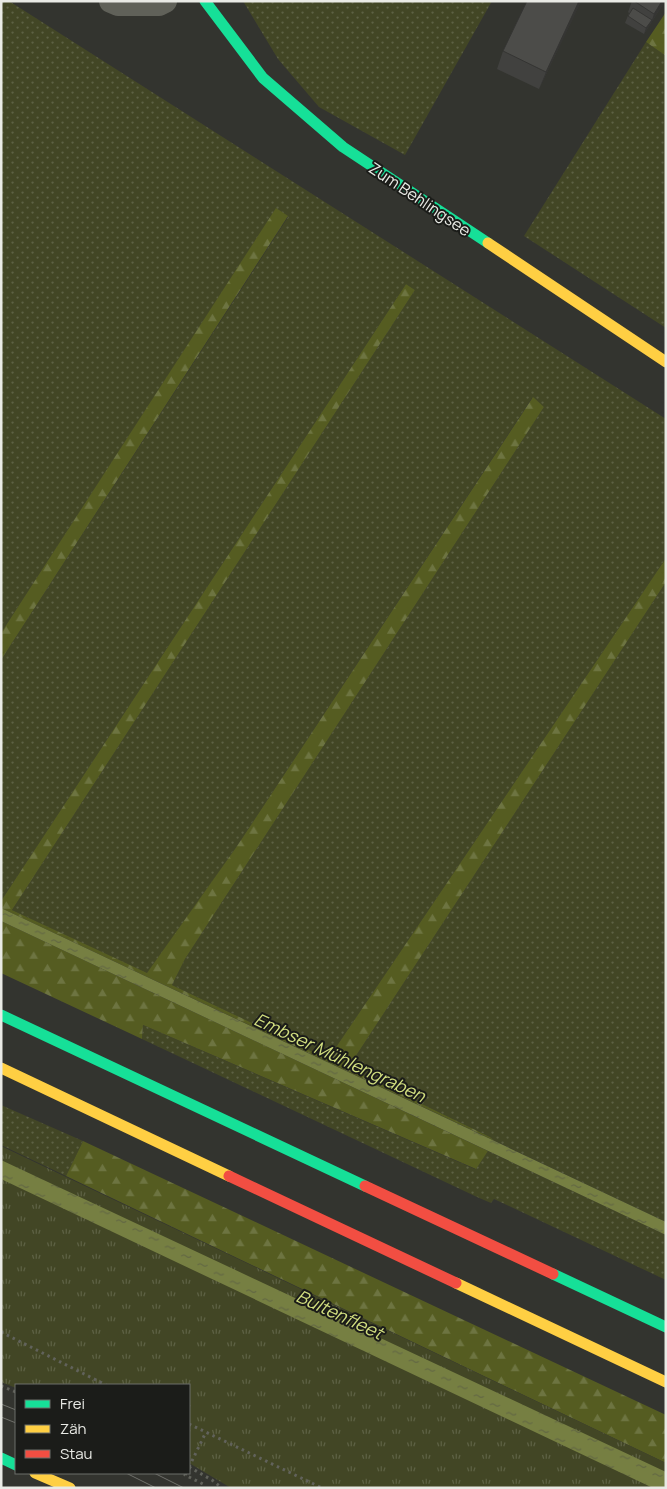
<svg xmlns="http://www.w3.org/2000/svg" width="667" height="1489" font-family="Manrope,sans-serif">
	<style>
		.grass { fill: url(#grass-dots) }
		.forest { fill: url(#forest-firs) }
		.park { fill: url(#park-tufts) }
		.water { fill: url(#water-ripples) }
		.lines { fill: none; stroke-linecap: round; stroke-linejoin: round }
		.path { stroke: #61625b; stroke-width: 3; stroke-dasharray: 2.5 4; stroke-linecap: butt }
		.street { stroke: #606159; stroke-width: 24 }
		.fast { stroke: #16e098; stroke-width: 11 }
		.slow { stroke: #ffcf43; stroke-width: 11 }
		.jam { stroke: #f24e42; stroke-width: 11 }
		.tram { stroke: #6f706a; stroke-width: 1 }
		.wall { fill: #41413f }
		.shaded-wall { fill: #353533 }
		.building { fill: #4c4c49; stroke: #353533 }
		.labels { text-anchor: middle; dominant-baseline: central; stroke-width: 4; stroke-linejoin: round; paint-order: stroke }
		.street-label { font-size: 16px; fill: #e9eae5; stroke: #1b1c19 }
		.water-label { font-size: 18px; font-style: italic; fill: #d1de7f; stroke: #1b1c19 }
	</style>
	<defs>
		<pattern id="grass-dots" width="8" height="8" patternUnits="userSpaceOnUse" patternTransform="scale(1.25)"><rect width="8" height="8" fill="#424625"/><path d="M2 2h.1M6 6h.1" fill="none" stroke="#5d6144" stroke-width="1.8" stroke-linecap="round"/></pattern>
		<pattern id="forest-firs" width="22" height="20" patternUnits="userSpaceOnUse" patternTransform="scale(1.25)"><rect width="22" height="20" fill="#555c21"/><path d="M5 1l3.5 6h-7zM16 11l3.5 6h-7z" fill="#6d7441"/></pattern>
		<pattern id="park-tufts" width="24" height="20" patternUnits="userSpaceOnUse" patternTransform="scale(1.25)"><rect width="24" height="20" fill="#424625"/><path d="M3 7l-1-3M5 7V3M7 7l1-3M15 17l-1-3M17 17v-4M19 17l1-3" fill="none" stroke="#5d6144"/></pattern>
		<pattern id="water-ripples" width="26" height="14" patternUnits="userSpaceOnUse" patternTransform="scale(1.25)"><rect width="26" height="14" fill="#767f42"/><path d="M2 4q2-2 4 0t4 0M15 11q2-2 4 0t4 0" fill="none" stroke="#636843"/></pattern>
	</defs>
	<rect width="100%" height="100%" fill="#33342f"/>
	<path class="grass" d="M1,1h8l657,418v139l-338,501 -156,-74 13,-26 359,-552 -12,-9 -295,448 -90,128 -135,-64 403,-620 -9,-6 -405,617v-241l287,-443 -12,-8 -275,424z
		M243,1h249l-87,154 -86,-48 -41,-48z
		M646,42l20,14v272l-142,-92z
		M666,582v640l-171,-81 -5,-4 -142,-69z
		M143,1025l332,144 13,-18 178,84v45l-172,-81 -3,4 -14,-6 -335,-158z
		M1,1105l82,36 -17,35 -65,-31z"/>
	<path class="forest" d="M666,12v44l-20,-14z
		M276,208l12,8 -287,444v-27z
		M406,284l9,6 -403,620 135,63 90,-127 296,-449 11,10 -359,552 -13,26 156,74 338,-501v24l-318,486 142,69 5,4 -494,-233v-7z
		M1,921l487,230 -12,18 -333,-144 -1,14 -141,-66z
		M83,1141l583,274v48l-600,-287z"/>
	<path class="park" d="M1,1146l665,317v25h-435l-42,-25v-78h-173v3l-15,-6z"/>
	<path class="water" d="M1,908l665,314v13l-665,-314z
		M1,1160l665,312v16h-13l-652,-309z"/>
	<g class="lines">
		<path class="path" d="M1,1332l105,53
			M1,1386l15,6
			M189,1424l133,64
			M189,1467l23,13 10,8
			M189,1467l17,-35
			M186,1473l-1,2 18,9 -2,4"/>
		<path class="street" d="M111,1l7,3h41l6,-3"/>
		<path class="fast" d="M205,1l58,77 80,69 145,96
			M1,1015l364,171
			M553,1274l113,53
			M1,1458l15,7"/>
		<path class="slow" d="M488,243l178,119
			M1,1068l228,108
			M456,1283l210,99
			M35,1473l35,15"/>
		<path class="jam" d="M229,1176l227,107
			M365,1186l188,88"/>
		<path class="tram" d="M1,1404l15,6
			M1,1417l15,6
			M126,1473l30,15
			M154,1473l30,15"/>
	</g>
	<path class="wall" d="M527,1h54l-42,88 -42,-20 6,-18z
		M632,1h33l-21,33 -19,-11 4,-10 -1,-1z"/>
	<path class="shaded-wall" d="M579,1h2l-2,5 -40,83 7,-17z
		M662,1h3l-21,33 2,-6 6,-8 2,-6z"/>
	<path class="building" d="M527,1h52l-33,71 -43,-21z
		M634,1h28l-8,13z
		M633,8l19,12 -6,8 -18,-12z"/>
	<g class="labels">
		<g class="street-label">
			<text transform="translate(420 199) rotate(34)">Zum Behlingsee</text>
		</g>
		<g class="water-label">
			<text transform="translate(340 1057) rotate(25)">Embser Mühlengraben</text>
			<text transform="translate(340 1314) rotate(25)">Bultenfleet</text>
		</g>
	</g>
	<rect width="667" height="1489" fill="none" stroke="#e9eae5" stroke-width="5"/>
	<rect x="15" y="1384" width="175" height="90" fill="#1b1c19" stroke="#6d6e6b"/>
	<rect x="25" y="1400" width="25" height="8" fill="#16e098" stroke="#6d6e6b"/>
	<text x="60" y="1409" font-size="15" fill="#e9eae5">Frei</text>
	<rect x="25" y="1425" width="25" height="8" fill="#ffcf43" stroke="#6d6e6b"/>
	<text x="60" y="1434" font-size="15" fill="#e9eae5">Zäh</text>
	<rect x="25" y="1450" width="25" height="8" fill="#f24e42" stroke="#6d6e6b"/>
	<text x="60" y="1459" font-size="15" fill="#e9eae5">Stau</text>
</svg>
